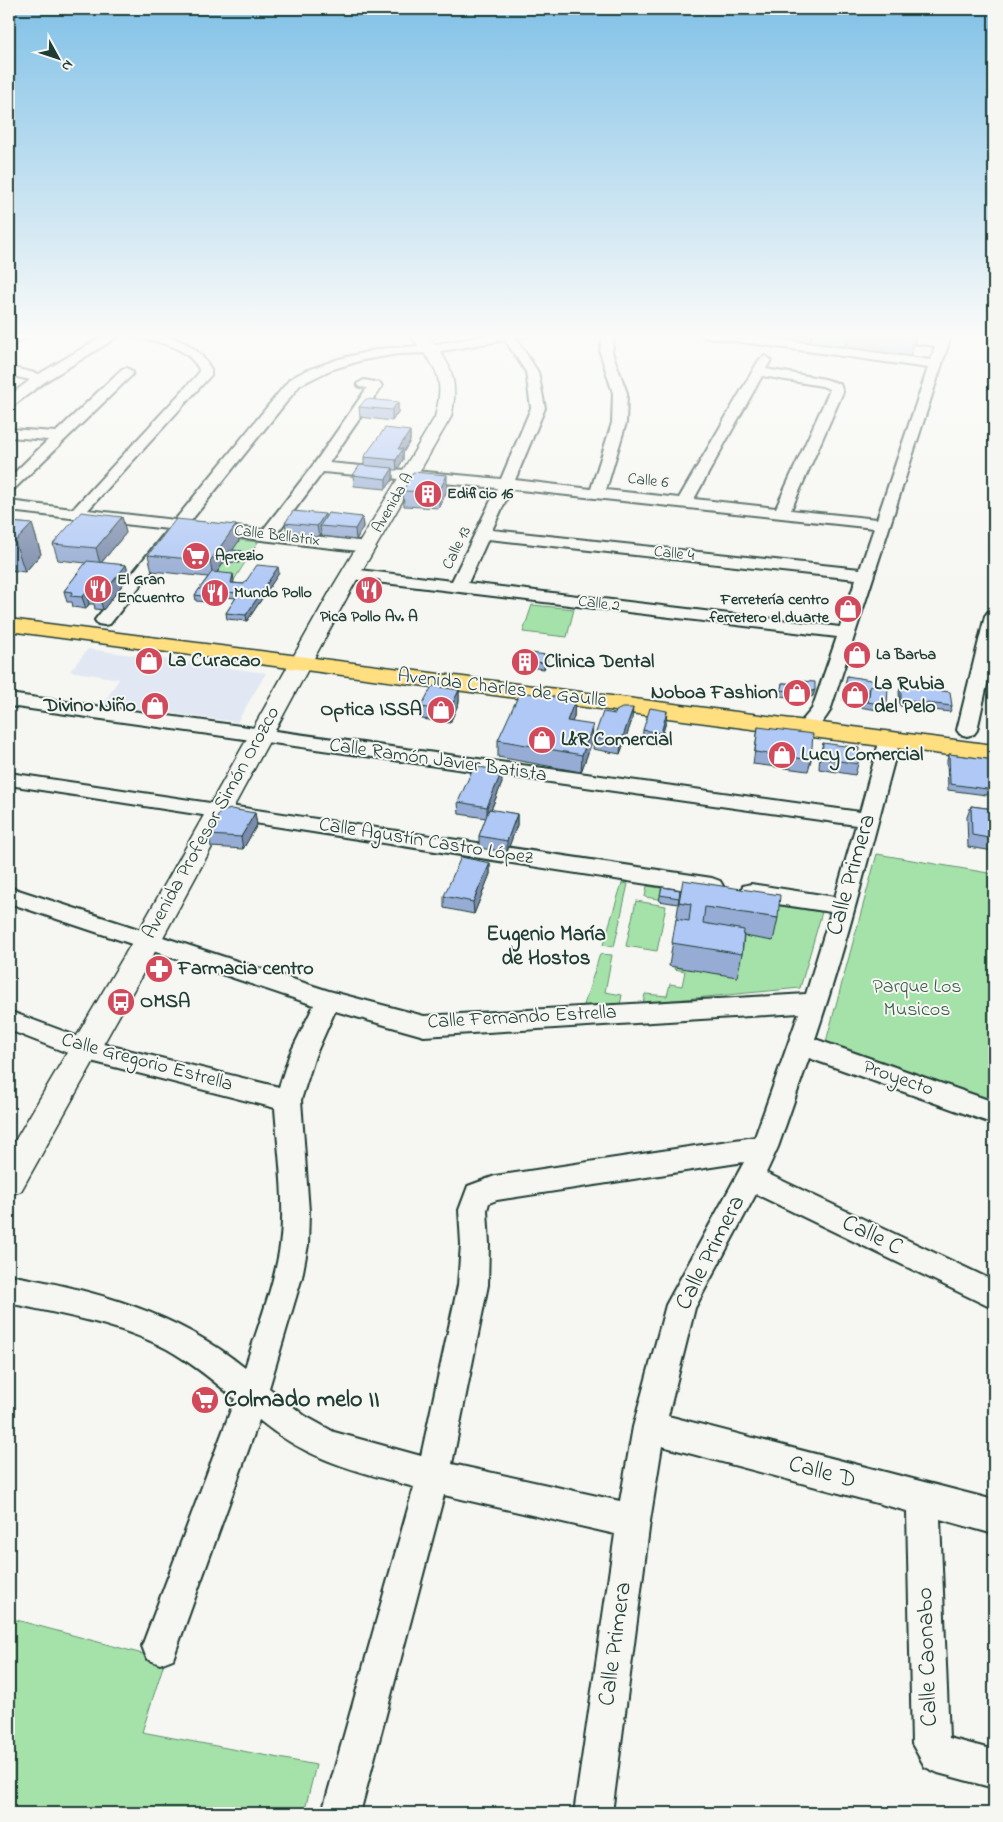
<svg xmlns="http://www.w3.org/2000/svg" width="1003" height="1822" font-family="'Indie Flower',sans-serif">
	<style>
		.built { fill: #e1e8f3 }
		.green { fill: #a5e2a9; stroke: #62906e }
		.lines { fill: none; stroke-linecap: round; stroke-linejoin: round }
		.minor-casing { stroke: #1f3d34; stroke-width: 4 }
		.secondary-casing { stroke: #1f3d34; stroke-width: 3 }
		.primary-casing { stroke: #1f3d34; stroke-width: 3 }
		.minor { fill: #f6f6f2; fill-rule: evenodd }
		.secondary { fill: #f6f6f2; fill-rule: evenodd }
		.primary { fill: #ffdf80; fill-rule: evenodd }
		.wall { fill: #97acd4; stroke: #1f3d34 }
		.shaded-wall { fill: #7b8cac; stroke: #1f3d34 }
		.building { fill: #b0c8f6; stroke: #1f3d34 }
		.labels { text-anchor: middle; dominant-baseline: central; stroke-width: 4; stroke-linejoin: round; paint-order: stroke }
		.far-street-label { font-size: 16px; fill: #1f3d34; stroke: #f6f6f2 }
		.far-poi-label { font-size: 16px; font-weight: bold; fill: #1f3d34; stroke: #f6f6f2; text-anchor: start }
		.poi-label { font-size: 20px; font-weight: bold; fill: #1f3d34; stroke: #f6f6f2; text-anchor: start }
		.street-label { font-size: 20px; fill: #1f3d34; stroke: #f6f6f2 }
		.park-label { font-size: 20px; fill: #3a5e4b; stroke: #f6f6f2 }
		.neighbourhood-label { font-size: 21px; font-weight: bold; fill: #1f3d34; stroke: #f6f6f2 }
		.near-street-label { font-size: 24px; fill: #1f3d34; stroke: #f6f6f2 }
		.near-poi-label { font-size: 24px; font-weight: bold; fill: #1f3d34; stroke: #f6f6f2; text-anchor: start }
	</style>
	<rect width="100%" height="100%" fill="#f6f6f2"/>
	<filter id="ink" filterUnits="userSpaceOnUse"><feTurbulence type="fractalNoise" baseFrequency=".02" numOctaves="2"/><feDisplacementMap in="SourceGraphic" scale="10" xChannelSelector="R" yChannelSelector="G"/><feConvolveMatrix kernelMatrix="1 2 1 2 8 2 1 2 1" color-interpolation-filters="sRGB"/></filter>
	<g filter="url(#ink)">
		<path class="built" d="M88,649l178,24 -29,49 -134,-18 16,-25 -49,-8z"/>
		<path class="green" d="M813,333l38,2 -5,12 -37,-4z
			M239,540l19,2 -24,38 -21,-2z
			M532,605l42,4 -7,28 -44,-5z
			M877,854l117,20v233l-170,-58z
			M622,883l6,1 -14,63 -11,-2z
			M647,886l175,26 -22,76 -157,15 2,-9 22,2 3,-12 12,2 3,-15 -11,-2 10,-66 -39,-6z
			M636,901l30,5 -9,45 -31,-5z
			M600,954l12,1 -7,37 17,3 -2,10 -37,3z
			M9,1618l156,42 -23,72 174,33 -12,48h-295z"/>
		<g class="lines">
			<defs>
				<path id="minor" d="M18,333h15l-24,15v-9z
					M108,333h16l-78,48 -32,24 -5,1v-10l21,-16 -21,-5v-8l30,7z
					M132,333c34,0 61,5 79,36v6l-123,135 87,10 115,-141 15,-8 34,-12 40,-10 52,-4 69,-12h30l-2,3 -12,2 22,34 7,36 -30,72 76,9 21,-66 1,-30 -13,-41 3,-19h12l-3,19 15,41 -1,30 -20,67 73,8 80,-138 6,-4 6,4 -5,9 59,10 15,5 3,8 -52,118 86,9 51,-151 -223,-31 -6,-4h36l196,27 4,-14 -69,-9 -6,-4h37l41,6 2,-6h12l-122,378c-7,11 -16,25 -31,21l-3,-4 16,-19 25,-72 -486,-58 -6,-1 -2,-4 2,-4 6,-1 101,12 45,-93 -174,-16 -45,60 89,10 6,2 2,3 -2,3 -6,2 -184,-21 -73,93 -6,1 -6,-1 -3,-4 3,-4 70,-87 -159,-18v-10l64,8 125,-135 1,-5c-14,-24 -41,-27 -65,-33zM505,340l21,32 5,36 -30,71 -172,-16 53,-77 -2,-3 -16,-3 -7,4 2,3 8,1 -53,76 -51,66 -73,-8 110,-137 30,-15 33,-10 35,-6 33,-1zM762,376l60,10 7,3v3l-53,116 -82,-9zM511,489l363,39 -14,41 -368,-39zM488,539l368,40 -16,48 -372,-44z
					M127,368l6,4 -1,3 -118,114 -5,1v-12l39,-38 -39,-3v-8l47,3 66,-63z
					M994,611v42l-17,77 -3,4 -7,2 -7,-2 -3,-4 28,-114 3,-4z
					M9,694l851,118 20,-73 3,-4 7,-2 7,2 3,4c-27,100 -52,202 -85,300l179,63v22l-185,-66 -31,89 -12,26 228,108v28l-238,-115 -61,114 -27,108 326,84v34l-54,-15 9,219 45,12v38l-56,-15 -13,-6 -13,-23 -5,-233 -245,-65 -12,75 -38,292h-38l41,-279 -171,-39 -84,318h-38l92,-326c-60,-17 -105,-26 -155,-67l-86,239 -13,5 -13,-5 -5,-13 93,-247c-21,-18 -43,-36 -68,-50 -49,-26 -105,-34 -158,-46v-28c85,15 168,37 236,93 12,-40 29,-81 35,-122 6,-44 -2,-94 -5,-138l-192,-49 -74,-29v-19l78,29 192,47 10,-31 25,-51 -305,-102v-16l320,104 95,25 382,-22 25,-82 -80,-12 -8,-2 -3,-6 3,-6 8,-2 84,13 21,-72 -847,-119zM335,1011l89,25 375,-23 -44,124 -260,39 -27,10 -9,24 2,34 -3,41 -37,171 -87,-24 -29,-16 -36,-28 33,-111 6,-32 1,-33 -8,-112 14,-44zM744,1162l-78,143 -33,122 -13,74 -168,-37 36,-179 1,-41 -2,-34 2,-7 8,-3z
					M9,773l703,105 8,3 3,5 -3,5 -8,3 -703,-109z"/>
				<path id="secondary" d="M409,333h16c25,27 35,47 26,84l-99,171 -191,353 -140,250 -12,4v-44l128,-217 195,-346 103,-171c12,-46 -2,-50 -26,-84z"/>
				<path id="primary" d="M9,619l985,126v16l-985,-130z"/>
			</defs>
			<use href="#minor" class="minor-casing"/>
			<use href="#secondary" class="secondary-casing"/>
			<use href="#primary" class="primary-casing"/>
			<use href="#minor" class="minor"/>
			<use href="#secondary" class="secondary"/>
			<use href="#primary" class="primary"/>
		</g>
		<path class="wall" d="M789,333h24l-3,9 -22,-3z
			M849,333h68l-7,23 -64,-9z
			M398,402v10l-6,9 -32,-4 -1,-10z
			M410,431v10l-7,12v7l-6,10h-4v9l-7,10 -32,-3 -1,-11 11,-10v-8z
			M403,491h44l-8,17 -35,-2z
			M122,517l4,16 -25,30 25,2 3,11 -26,34 -8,-1 -1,-5h-5l-3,5 -13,-2 -1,-5h-5l-3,-11 22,-28 -28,-3 -5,-16z
			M362,517l1,10 -7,13 -34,-4 -1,-3 -2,4 -32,-4 -2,-10 40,-5z
			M9,522l23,2 9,30 -16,18 -16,-2z
			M236,525l3,16 -7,9 10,1 1,6 -4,6 -12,-1 -1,-3 -9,14 17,7 -1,3 11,1 35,-11 -32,48 -20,-2 -1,-6 10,-15 -11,-1 -7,6 -22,-2 -1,-6 13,-18 -56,-6 -4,-16z
			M380,585l-9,12 -13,-2v-6z
			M547,655v6l-3,8 -24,-3v-6z
			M847,676l23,9 17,20 -2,6 -33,-5 -9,-6z
			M801,681l12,15 -8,3 -25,-3 2,-13 18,1z
			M901,686l51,20 -2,6 -50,-6 -1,-14z
			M459,690v12l-9,21 -28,-4 -1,-12z
			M575,700l-1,17 -2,4 20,21 -11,30 -83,-15v-17z
			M615,714l17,6 -12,34 -27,-5 1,-11z
			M666,722l-7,23 -17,-3 1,-12z
			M758,727l53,33 -3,11 -55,-7z
			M823,743l35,21 -3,11 -36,-6 1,-15z
			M949,754l45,6v36l-46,-6 -1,-30z
			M502,783l-11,27 26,4v11l-10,27 -28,-4v-12l7,-18 -27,-4 -1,-12z
			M971,806l23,3v42l-26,-4 -1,-30z
			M255,813l2,12 -14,24 -32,-2 -2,-12z
			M490,863v11l-16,40 -30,-6v-12z
			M662,887l18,3 -2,14 -19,-3z
			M679,902l99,16 -5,23 -29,-5 -2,18 -5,23 -68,-11z"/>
		<path class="shaded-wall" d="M811,333h2l-3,9z
			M916,333h1l-3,11 -4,12z
			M12,382l3,10 -6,4v-12z
			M398,402v10l-6,9v-11z
			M410,431v10l-7,12v7l-6,10 -1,-10 2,-11z
			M393,468v11l-7,10v-10z
			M447,475v16l-8,17v-16z
			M325,514l1,11 -6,1 1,7 -2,4 -2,-11z
			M122,517l4,16 -26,31 -4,-16z
			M362,517l1,10 -7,13 -1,-11z
			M32,524l9,30 -16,18 -10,-30z
			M236,525l3,16 -11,16 -2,-1v3l-13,19 -3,-17z
			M242,551l1,6 -4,6 -1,-5z
			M126,565l3,11 -26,34 -3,-12z
			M278,567l1,6 -32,48 -1,-6z
			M233,574l1,6 -2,8 -1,-5z
			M380,580v5l-9,12v-5z
			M224,592l1,5 -7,6 -2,-5z
			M86,593l3,11 -3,5 -4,-12z
			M547,655v6l-3,8v-6z
			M459,690v12l-9,21 -1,-12z
			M815,690l-2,6 -8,3 1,-6z
			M575,700l-1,17 -8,21 1,-17z
			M633,708l-1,12 -12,34 1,-12z
			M667,711l-1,11 -7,23 2,-12z
			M593,725l-1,17 -11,30 1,-17z
			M502,771v12l-15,36v-12z
			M255,813l2,12 -14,24 -2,-12z
			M517,814v11l-10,27v-11z
			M490,863v11l-16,40 -1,-12z"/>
		<path class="building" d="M882,333h34l-1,5z
			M366,399l32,3 -6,8 -33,-3z
			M385,428l25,3 -12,18h5l-7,11 -32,-3z
			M360,465l33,3 -7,11 -33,-4z
			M413,472l34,3 -8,17 -36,-1z
			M293,511l32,3 -8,12 -32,-3z
			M81,512l41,5 -26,31 -43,-4z
			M328,513l34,4 -7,12 -35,-3z
			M176,519l60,6 -26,36 -62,-6z
			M9,522l23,2 -17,18 -6,-1z
			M230,550l12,1 -4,7 -12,-2z
			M87,561l39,4 -26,33h-8l3,-4 -9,-1 -4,4 -12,-1 3,-4 -9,-1z
			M257,565l21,2 -32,48 -20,-2 13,-20 -15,-1 -8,6 -21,-3 17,-23 21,2 -2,9 13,1z
			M367,578l13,2 -9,12 -13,-3z
			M522,652l25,3 -3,8 -24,-3z
			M847,676l24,4 -2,16 -14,-1 -10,-7z
			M801,681l14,1v8l-9,3 -25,-3 1,-7 19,1z
			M870,685l18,3 -1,17 -20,-3z
			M432,686l27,4 -10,21 -28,-4z
			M901,686l49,6 2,14 -51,-6z
			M520,692l55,8 -8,21 26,4 -11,30 -84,-15z
			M622,708h11l-12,34 -27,-4 9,-26 12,2 1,-3z
			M650,708l17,3 -6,22 -18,-3z
			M758,727l55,7 -2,26 -56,-8z
			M823,743l36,5 -1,16 -36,-6z
			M949,754l45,6v30l-44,-6z
			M474,766l28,5 -15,36 -29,-5z
			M971,806l23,3v30l-22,-4z
			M231,809l24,4 -14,24 -32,-2 11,-23z
			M489,809l28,5 -10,27 -28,-5z
			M461,857l29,6 -17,39 -29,-6z
			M683,880l97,15 -2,23 -73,-11 -2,16 41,7 -2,24 -70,-11 4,-24 13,2 2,-17 -12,-2z
			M662,887l18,3 -1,8 -19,-3z"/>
	</g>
	<linearGradient id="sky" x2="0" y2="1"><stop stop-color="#81c1e7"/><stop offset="0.57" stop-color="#fbfbf9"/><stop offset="1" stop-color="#fbfbf9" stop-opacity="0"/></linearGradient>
	<rect width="1003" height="589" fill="url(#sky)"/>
	<defs>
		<symbol id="building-disc" viewBox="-11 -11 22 22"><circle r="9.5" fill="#d1495b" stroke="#f6f6f2"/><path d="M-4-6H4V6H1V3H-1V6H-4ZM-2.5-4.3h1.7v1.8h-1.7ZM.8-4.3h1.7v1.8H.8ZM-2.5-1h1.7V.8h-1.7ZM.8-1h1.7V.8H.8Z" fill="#fff"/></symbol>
		<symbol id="supermarket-disc" viewBox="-11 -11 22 22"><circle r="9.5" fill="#d1495b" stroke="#f6f6f2"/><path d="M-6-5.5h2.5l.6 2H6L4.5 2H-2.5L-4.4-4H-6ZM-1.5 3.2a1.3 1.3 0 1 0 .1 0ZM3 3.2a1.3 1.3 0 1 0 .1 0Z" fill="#fff"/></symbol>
		<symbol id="restaurant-disc" viewBox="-11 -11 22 22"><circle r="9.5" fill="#d1495b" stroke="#f6f6f2"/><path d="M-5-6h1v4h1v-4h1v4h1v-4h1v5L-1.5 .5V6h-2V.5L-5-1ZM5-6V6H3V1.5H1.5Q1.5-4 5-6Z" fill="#fff"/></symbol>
		<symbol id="shop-disc" viewBox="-11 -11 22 22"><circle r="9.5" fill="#d1495b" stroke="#f6f6f2"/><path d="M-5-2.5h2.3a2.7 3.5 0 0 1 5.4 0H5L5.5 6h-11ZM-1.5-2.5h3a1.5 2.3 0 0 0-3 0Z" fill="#fff"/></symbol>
		<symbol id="pharmacy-disc" viewBox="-11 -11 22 22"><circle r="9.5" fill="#d1495b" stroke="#f6f6f2"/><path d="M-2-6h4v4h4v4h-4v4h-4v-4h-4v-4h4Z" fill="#fff"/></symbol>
		<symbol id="bus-disc" viewBox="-11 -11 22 22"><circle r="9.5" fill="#d1495b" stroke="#f6f6f2"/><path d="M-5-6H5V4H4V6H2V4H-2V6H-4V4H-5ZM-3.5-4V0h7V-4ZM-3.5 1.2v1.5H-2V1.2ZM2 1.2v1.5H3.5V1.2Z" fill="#fff"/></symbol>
	</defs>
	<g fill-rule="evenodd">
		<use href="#building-disc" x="412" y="478" width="32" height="32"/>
		<use href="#supermarket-disc" x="180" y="540" width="32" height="32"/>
		<use href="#restaurant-disc" x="82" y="573" width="32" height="32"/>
		<use href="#restaurant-disc" x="353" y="574" width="32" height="32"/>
		<use href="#restaurant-disc" x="199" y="577" width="32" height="32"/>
		<use href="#shop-disc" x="832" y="593" width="32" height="32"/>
		<use href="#shop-disc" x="841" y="639" width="32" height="32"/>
		<use href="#shop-disc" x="133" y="645" width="32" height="32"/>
		<use href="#building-disc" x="509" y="646" width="32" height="32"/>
		<use href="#shop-disc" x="781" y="677" width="32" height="32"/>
		<use href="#shop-disc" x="839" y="679" width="32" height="32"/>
		<use href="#shop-disc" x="139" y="690" width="32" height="32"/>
		<use href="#shop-disc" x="425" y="694" width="32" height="32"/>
		<use href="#shop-disc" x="526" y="724" width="32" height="32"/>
		<use href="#shop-disc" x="766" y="739" width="32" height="32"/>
		<use href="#pharmacy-disc" x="143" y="953" width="32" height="32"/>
		<use href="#bus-disc" x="105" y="986" width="32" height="32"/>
		<use href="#supermarket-disc" x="189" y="1384" width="32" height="32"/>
	</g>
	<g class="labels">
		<g class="far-street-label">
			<text transform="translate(648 481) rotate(6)">Calle 6</text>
			<text transform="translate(393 503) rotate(-60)">Avenida A</text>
			<text transform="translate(277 536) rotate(7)">Calle Bellatrix</text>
			<text transform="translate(457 548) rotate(-64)">Calle 13</text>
			<text transform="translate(674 554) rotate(6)">Calle 4</text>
			<text transform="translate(599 604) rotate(7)">Calle 2</text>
		</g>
		<g class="far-poi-label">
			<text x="447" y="494">Edificio 16</text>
			<text x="215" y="556">Aprezio</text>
			<text x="117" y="580">El Gran<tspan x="117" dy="18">Encuentro</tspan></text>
			<text x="234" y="593">Mundo Pollo</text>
			<text x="829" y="600" text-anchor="end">Ferretería centro<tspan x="829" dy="18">ferretero el duarte</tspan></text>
			<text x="369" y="617" text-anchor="middle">Pica Pollo Av. A</text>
			<text x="876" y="655">La Barba</text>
		</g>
		<g class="poi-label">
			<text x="168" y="661">La Curacao</text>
			<text x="544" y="662">Clinica Dental</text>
			<text x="874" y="684">La Rubia<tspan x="874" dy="23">del Pelo</tspan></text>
			<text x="778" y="693" text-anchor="end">Noboa Fashion</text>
			<text x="136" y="706" text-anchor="end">Divino Niño</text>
			<text x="422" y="710" text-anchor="end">Optica ISSA</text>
			<text x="561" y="740">L&amp;R Comercial</text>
			<text x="801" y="755">Lucy Comercial</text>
			<text x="178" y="969">Farmacia centro</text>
			<text x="140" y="1002">OMSA</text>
		</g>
		<g class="street-label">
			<text transform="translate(502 689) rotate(7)">Avenida Charles de Gaulle</text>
			<text transform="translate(438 761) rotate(8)">Calle Ramón Javier Batista</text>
			<text transform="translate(212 823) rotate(-61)">Avenida Profesor Simón Orozco</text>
			<text transform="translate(426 842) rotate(9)">Calle Agustín Castro López</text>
			<text transform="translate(522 1018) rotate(-3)">Calle Fernando Estrella</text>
			<text transform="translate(147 1063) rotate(15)">Calle Gregorio Estrella</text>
			<text transform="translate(898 1079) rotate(19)">Proyecto</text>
		</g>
		<g class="park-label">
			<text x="917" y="987">Parque Los<tspan x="917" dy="23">Musicos</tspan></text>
		</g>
		<g class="neighbourhood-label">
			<text x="546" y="935">Eugenio María<tspan x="546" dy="24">de Hostos</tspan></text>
		</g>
		<g class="near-street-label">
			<text transform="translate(852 875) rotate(-74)">Calle Primera</text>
			<text transform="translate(872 1236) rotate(26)">Calle C</text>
			<text transform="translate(711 1253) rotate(-63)">Calle Primera</text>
			<text transform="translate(822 1473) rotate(15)">Calle D</text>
			<text transform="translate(616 1644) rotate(-82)">Calle Primera</text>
			<text transform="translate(928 1657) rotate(-92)">Calle Caonabo</text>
		</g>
		<g class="near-poi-label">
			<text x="224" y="1400">Colmado melo II</text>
		</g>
	</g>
	<rect width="1003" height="1822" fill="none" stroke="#f6f6f2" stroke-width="30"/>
	<rect x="15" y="15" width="973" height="1792" fill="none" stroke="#1f3d34" stroke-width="2" filter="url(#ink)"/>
	<g transform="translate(58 58) rotate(130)" stroke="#f6f6f2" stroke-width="4" paint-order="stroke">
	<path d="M0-4L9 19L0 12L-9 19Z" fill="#1f3d34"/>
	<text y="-8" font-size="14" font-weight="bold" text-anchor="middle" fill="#1f3d34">N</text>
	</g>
</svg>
